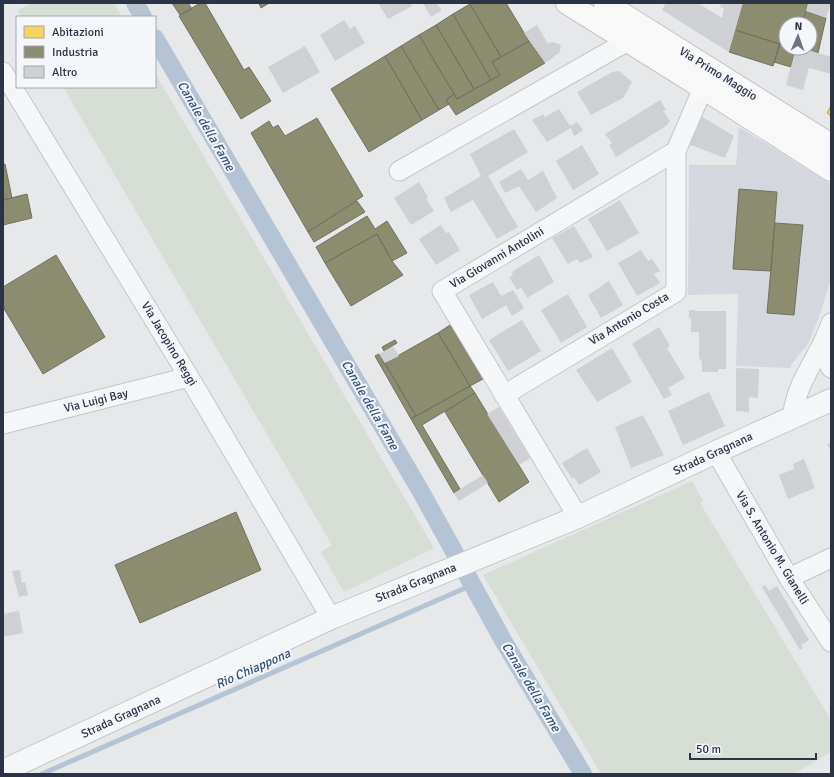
<svg xmlns="http://www.w3.org/2000/svg" width="834" height="777" font-family="Signika,sans-serif">
	<style>
		.built { fill: #d4d7dd }
		.green { fill: #d6ded6 }
		.homes { fill: #f6d55c; stroke: #b9a555 }
		.industry { fill: #8c8c6e; stroke: #6f7262 }
		.lines { fill: none; stroke-linecap: round; stroke-linejoin: round }
		.stream { stroke: #b4c4d5; stroke-width: 5 }
		.canal { stroke: #b4c4d5; stroke-width: 18 }
		.building { fill: #ced0d3 }
		.minor-casing { stroke: #c4c6c8; stroke-width: 21 }
		.tertiary-casing { stroke: #c4c6c8; stroke-width: 24 }
		.secondary-casing { stroke: #c4c6c8; stroke-width: 24 }
		.minor { stroke: #f5f6f7; stroke-width: 19 }
		.tertiary { stroke: #f5f6f7; stroke-width: 22 }
		.secondary { stroke: #f8f8f8; stroke-width: 22 }
		.labels { text-anchor: middle; dominant-baseline: central; stroke-width: 4; stroke-linejoin: round; paint-order: stroke }
		.street-label { font-size: 12px; fill: #2b3445; stroke: #f4f6f9 }
		.water-label { font-size: 13px; font-style: italic; fill: #34527a; stroke: #f4f6f9 }
	</style>
	<rect width="100%" height="100%" fill="#e6e8ea"/>
	<path class="built" d="M739,127l92,57v95l-12,38 -10,25 -18,23v3l-55,-2 2,-72 -50,1 1,-130h47z"/>
	<path class="green" d="M31,3h83l8,14h-100l-4,-7z
		M155,73l279,475 -90,44 -23,-40 11,-7 -269,-458h92z
		M692,481l11,20 -3,2 131,217v32l-37,22h-193l-118,-199z"/>
	<path class="homes" d="M831,106v10l-4,-3z"/>
	<path class="industry" d="M172,3h16l4,6 -12,6z
		M200,3h5l39,67 5,-3 22,34 -30,18 -62,-103z
		M259,3h10l-8,5z
		M471,3h35l23,38 -28,16 -31,-53z
		M743,3h65l-6,21 -15,-4 -7,24 -45,-14z
		M470,4l31,53 -9,5 8,13 -9,5 -38,-66z
		M806,11l20,7 -8,35 -16,-5h8v-24h-8z
		M453,14l38,66 -17,9 -38,-64z
		M787,20l12,4h-13v24h10l-5,19 -17,-5z
		M436,25l38,64 -17,10 -38,-64z
		M735,30l45,14 -7,22 -44,-14z
		M419,35l35,59 -8,6 3,4 -10,6 -38,-64z
		M529,41l16,22 -89,52 -10,-15 8,-6 3,5 43,-24 -8,-13z
		M401,46l38,64 -17,10 -37,-64z
		M385,56l37,64 -53,32 -38,-63z
		M317,118l46,78 -55,36 -57,-99 18,-12 4,7 5,-3 7,11z
		M5,164l7,34 -9,2v-35z
		M739,189l38,3 -6,79 -38,-2z
		M27,194l5,24 -29,7v-25z
		M357,201l8,11 -51,30 -6,-10z
		M367,216l8,13 12,-8 20,32 -15,8 -15,-27 -52,29 -9,-16z
		M775,223l28,2 -9,90 -27,-2z
		M377,234l15,27 11,14 -52,31 -26,-43z
		M56,255l49,82 -62,37 -40,-67v-20z
		M450,325l33,54 -13,7 -32,-53z
		M438,333l32,53 -54,30 -31,-53z
		M395,340l2,3 -13,8 -2,-4z
		M379,354l37,62 -5,3 -36,-63z
		M470,386l5,7 -53,32 38,64 -6,4 -43,-74z
		M475,393l54,89 -30,20 -54,-90z
		M236,512l25,58 -121,53 -25,-58z"/>
	<g class="lines">
		<path class="stream" d="M42,774l430,-189"/>
		<path class="canal" d="M135,3l8,14
			M155,38l265,452 84,152 79,132"/>
	</g>
	<path class="building" d="M378,3h32l2,3 -24,13z
		M423,3h13l6,7 -11,7z
		M666,3h32l24,15 2,-10 -4,-1 1,-4h22l-14,49 -18,-11 -49,-31z
		M808,3h23l-5,15 -20,-7z
		M344,20l6,9 5,-3 10,17 -30,18 -15,-26z
		M537,25l11,19 4,-2 4,1 3,1 2,3 -2,6 -5,3v1l-9,6 -21,-30z
		M305,46l15,26 -37,21 -15,-26z
		M796,48h6l29,9v17l-22,-6 -6,22 -17,-5z
		M619,71l13,11 -9,16 -32,17 -14,-23 35,-20z
		M660,100l6,10 -3,1 7,10 -4,5 -50,31 -7,-12 3,-2 -7,-9z
		M559,109l11,17 7,-4 6,8 -9,6 -3,-8 -24,14 -15,-22 11,-6 2,3z
		M699,115l35,21 -9,22 -37,-14z
		M514,129l14,23 -40,24 30,51 -21,12 -24,-39 -22,12 -7,-14 37,-22 -11,-22z
		M582,145l17,29 -26,16 -17,-29z
		M521,169l7,11 15,-9 14,27 -21,14 -17,-26 -14,7 -6,-11z
		M419,182l9,15 -2,1 8,13 -23,14 -17,-27z
		M620,200l19,33 -32,18 -19,-32z
		M441,225l5,8 3,-1 11,18 -24,15 -17,-26z
		M574,226l19,31 -13,6 -3,-4 -9,5 -16,-26z
		M641,250l7,11 4,-2 8,12 -6,3 6,9 -23,13 -19,-33z
		M539,255l15,27 -27,16 -6,-11 -4,3 -8,-13 4,-2 -1,-3z
		M609,281l14,24 -22,13 -13,-23z
		M493,282l8,14 12,-6 11,18 -12,8 -6,-11 -24,14 -13,-24z
		M568,294l19,33 -26,16 -20,-33z
		M689,310h6v1h31v58h-8v3h-16v-10l-3,-4v-26h-8v-14h-2z
		M522,320l19,31 -33,20 -19,-31z
		M659,327l11,19 -3,2 18,30 -17,10 4,7 -8,4 -32,-55z
		M393,346l6,10 -14,7 -6,-9z
		M612,348l20,34 -35,20 -21,-32z
		M736,368l23,1 -1,29 -9,-1v15l-13,-1z
		M709,392l16,34 -42,19 -15,-34z
		M499,407l31,51 -11,7 -32,-51z
		M643,415l21,40 -33,13 -16,-41z
		M831,443v8l-4,-7z
		M587,448l14,24 -22,13 -5,-8 -2,2 -10,-16z
		M804,459l11,29 -27,11 -9,-24 15,-6 -1,-5z
		M483,475l5,8 -29,18 -5,-8z
		M20,570l2,13 3,-1 3,13 -9,2 -7,-26z
		M765,585l4,6 8,-5 32,54 -8,5 2,3 -3,2 -38,-63z
		M19,611l4,22 -20,4v-23z"/>
	<g class="lines">
		<defs>
			<path id="minor" d="M3,72l186,305 142,241
				M399,171l229,-130
				M828,336l1,28 2,4
				M504,395l172,-103v-141l27,-63
				M792,418c2,-16 8,-33 16,-47 8,-16 18,-31 23,-48
				M3,424l186,-47
				M716,452l73,126 42,64
				M578,517l-136,-226 234,-140
				M789,578l42,-20"/>
			<path id="tertiary" d="M3,771l328,-153 247,-101 138,-65 115,-52"/>
			<path id="secondary" d="M567,3l136,85 128,82
				M605,3l226,142"/>
		</defs>
		<use href="#minor" class="minor-casing"/>
		<use href="#tertiary" class="tertiary-casing"/>
		<use href="#secondary" class="secondary-casing"/>
		<use href="#minor" class="minor"/>
		<use href="#tertiary" class="tertiary"/>
		<use href="#secondary" class="secondary"/>
	</g>
	<g class="labels">
		<g class="street-label">
			<text transform="translate(718 74) rotate(32)">Via Primo Maggio</text>
			<text transform="translate(497 258) rotate(-31)">Via Giovanni Antolini</text>
			<text transform="translate(629 319) rotate(-31)">Via Antonio Costa</text>
			<text transform="translate(169 344) rotate(59)">Via Jacopino Reggi</text>
			<text transform="translate(96 401) rotate(-14)">Via Luigi Bay</text>
			<text transform="translate(713 454) rotate(-25)">Strada Gragnana</text>
			<text transform="translate(772 548) rotate(59)">Via S. Antonio M. Gianelli</text>
			<text transform="translate(416 583) rotate(-22)">Strada Gragnana</text>
			<text transform="translate(121 717) rotate(-25)">Strada Gragnana</text>
		</g>
		<g class="water-label">
			<text transform="translate(206 126) rotate(60)">Canale della Fame</text>
			<text transform="translate(370 405) rotate(60)">Canale della Fame</text>
			<text transform="translate(253 669) rotate(-24)">Rio Chiappona</text>
			<text transform="translate(531 687) rotate(59)">Canale della Fame</text>
		</g>
	</g>
	<rect width="834" height="777" fill="none" stroke="#2b3445" stroke-width="8"/>
	<rect x="16" y="16" width="140" height="72" fill="#f4f6f9" stroke="#a4a8b1"/>
	<rect x="24" y="26" width="20" height="12" fill="#f6d55c" stroke="#a4a8b1"/>
	<text x="52" y="36" font-size="12" fill="#2b3445">Abitazioni</text>
	<rect x="24" y="46" width="20" height="12" fill="#8c8c6e" stroke="#a4a8b1"/>
	<text x="52" y="56" font-size="12" fill="#2b3445">Industria</text>
	<rect x="24" y="66" width="20" height="12" fill="#ced0d3" stroke="#a4a8b1"/>
	<text x="52" y="76" font-size="12" fill="#2b3445">Altro</text>
	<g transform="translate(798 36) rotate(2)"><circle r="19" fill="#f4f6f9" stroke="#a4a8b1"/>
	<path d="M0-3L7 15L0 10L-7 15Z" fill="#6c737f"/>
	<text y="-6" font-size="11" font-weight="bold" text-anchor="middle" fill="#2b3445">N</text>
	</g>
	<path d="M690 753v6h126v-6" fill="none" stroke="#2b3445" stroke-width="2"/>
	<text x="696" y="753" font-size="12" fill="#2b3445" stroke="#f4f6f9" stroke-width="3" paint-order="stroke">50 m</text>
</svg>
